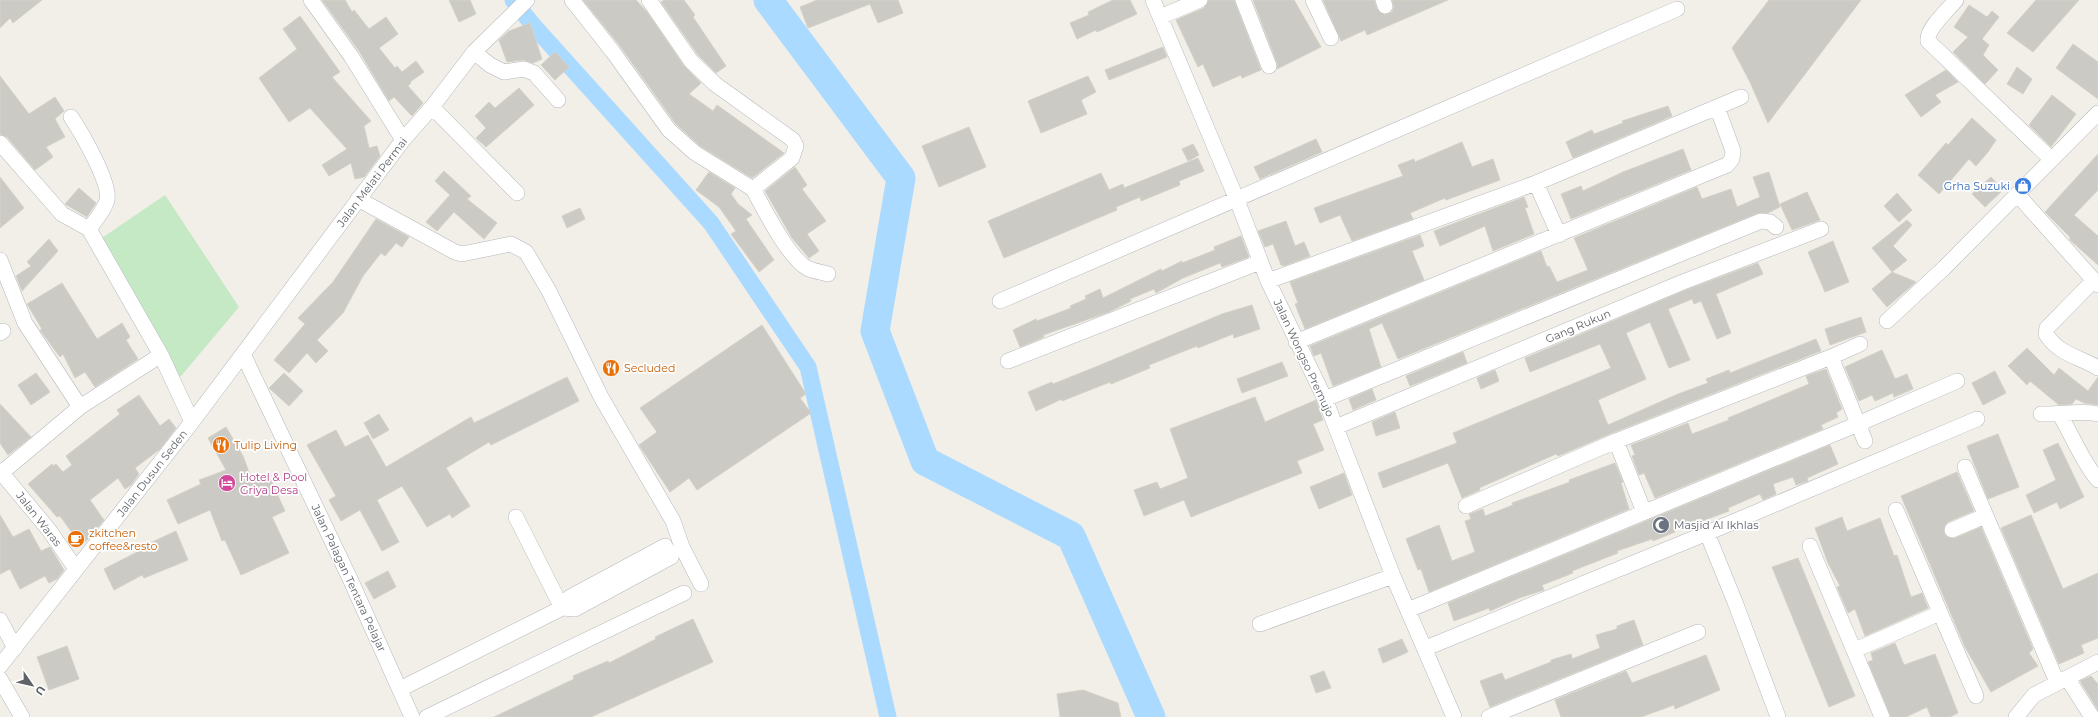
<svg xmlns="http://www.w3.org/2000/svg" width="2098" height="717" font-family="Montserrat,sans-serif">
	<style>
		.green { fill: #c5e8c5 }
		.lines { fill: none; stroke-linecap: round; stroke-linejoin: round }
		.canal { stroke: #aadaff; stroke-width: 17 }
		.river { stroke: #aadaff; stroke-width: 29 }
		.building { fill: #cccac5; stroke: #d6d1c6 }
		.street-casing { stroke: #b5b8bc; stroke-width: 16 }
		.street { stroke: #fff; stroke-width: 15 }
		.labels { text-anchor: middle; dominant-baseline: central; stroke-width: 3.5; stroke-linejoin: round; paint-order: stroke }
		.street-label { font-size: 11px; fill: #5f6368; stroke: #fff }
		.shop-label { font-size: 11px; fill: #366cbe; stroke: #fff; text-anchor: end }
		.food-label { font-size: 11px; fill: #c56008; stroke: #fff; text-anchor: start }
		.hotel-label { font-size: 11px; fill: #b23c85; stroke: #fff; text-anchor: start }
		.worship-label { font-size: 11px; fill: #5b616d; stroke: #fff; text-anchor: start }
	</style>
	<rect width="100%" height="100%" fill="#f1efe8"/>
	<path class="green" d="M165,195l74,112 -63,75 -77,-142z"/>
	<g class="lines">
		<path class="canal" d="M513,0l19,24 179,199 97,144 80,350"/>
		<path class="river" d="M768,0l133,178 -26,153 50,130 146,75 80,181"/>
	</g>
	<path class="building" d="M0,0h42l-29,23 -3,-5 -10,10z
		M322,0h23l7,12 2,-2 15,19 17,-12 12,17 -19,14 16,20 2,-2 5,6 14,-11 8,11 -14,10 1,1 -3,3 15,17 -11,13 -18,-19 -5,4 -30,-50z
		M449,0h21l6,14 -17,8z
		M583,0h53l11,12 37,54 17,17 -12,11 24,17 4,-6 67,48 -32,25 -52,-32 -24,-22 -56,-78z
		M664,0h20l11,15 -2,2 33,49 -10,7 -18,-18 -37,-53z
		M817,0h81l5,13 -25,10 -8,-19 -62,24 -8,-21z
		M1113,0h17l7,14 -40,18 -1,-2 -19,9 -7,-16 19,-8 -1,-3z
		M1209,0h25l27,70 -19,8 -1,-3 -28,12 -10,-23 -5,3 -22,-47 28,-12z
		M1253,0h41l27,47 -44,22v-6z
		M1323,0h51l3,9 7,6 8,-3 2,-5 -2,-7h56l-81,35 -2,-5 -24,11z
		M1769,0h92l-93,123 -18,-41 -18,-34z
		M2036,0h43l-46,52 -26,-19z
		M1969,5l18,12 5,-6 7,6 -17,22 7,6 -6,10 15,15 -13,14 -32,-32 15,-15 -14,-10z
		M300,16l40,56 -8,5 39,44 -7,5 5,22 8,-2 3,10 -16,21 -9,2 -4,-16 -22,13 -7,-11 25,-16 -37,-41 -21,14 -30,-44 38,-29 -14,-20z
		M530,23l12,36 -9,4 -10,-3 -16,2 -8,-22 10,-9z
		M2073,44l25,18v37l-42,-31z
		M1163,47l4,10 -58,23 -4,-10z
		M555,52l14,15 -14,13 -14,-15z
		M2017,67l15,12 -9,15 -16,-10z
		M1946,70l12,12 -23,13 6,7 -20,15 -16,-22z
		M0,76l29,38 26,-17 9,14 -9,8 10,18 -19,10 7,10 -18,13 -28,-33 -7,-3z
		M1088,76l8,16 -15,8 6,14 -46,19 -13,-32z
		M519,88l15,17 -48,42 -10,-9 10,-10 -11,-12 14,-14 6,6z
		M2052,95l24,19 -25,33 -22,-22z
		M1668,106l4,10 -99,42 -7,-16 26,-12 2,4 29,-11 -1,-2z
		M1972,118l24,22 -8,12 -12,14 -7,-7 -30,35 -21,-19 28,-32 2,2z
		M969,127l17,40 -47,20 -17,-41z
		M1316,139l6,13 -62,27 -6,-12z
		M1462,142l10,25 21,-8 7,21 -54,20 -1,-2 -35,15 3,6 -61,22 -12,-26 -20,8 -6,-15 89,-32 -5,-11 16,-6 1,3z
		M1193,144l6,11 -11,6 -6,-12z
		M1683,149l8,21 -120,49 -10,-25 20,-8 2,5 40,-19z
		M2098,154v36l-24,25 24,21v29l-28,-25v-3l-25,-25z
		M1198,158l6,13 -25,10 1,4 -39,16 -1,-4 -24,10 1,3 -113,48 -16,-37 113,-48 8,17 14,-6 1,4z
		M795,167l12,18 -5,4 24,32 -19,13 12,17 -10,7 -17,-20 -27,-47z
		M444,171l27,25 -4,3 30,24 -13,16 -30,-27 -17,19 -11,-9 24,-27 -15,-14z
		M709,172l26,16 -4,6 7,10 14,11 -6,4 28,41 -15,12 -28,-38 5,-3 -17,-24 -23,-17z
		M1769,172l11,35 -12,6h-10l-360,146 -16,-36 -13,6 12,38 -48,19 -12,-33 -7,3 -4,-10 231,-95 6,16 2,-1 8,16 31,-12 -14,-32 123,-51 5,12 29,-10 6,18 23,-10 -7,-20z
		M0,177l24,31 -24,20z
		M1991,177l12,13 -18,17 -13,-13z
		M79,188l17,15 -9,14 -22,-13z
		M1807,192l13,28 -28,10 -12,-26z
		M1897,193l15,17 -13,12 -15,-16z
		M1524,197l4,10 -3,1 9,26 -41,17 -8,-25 -45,20 -6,-15z
		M580,208l5,11 -18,9 -5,-12z
		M376,219l33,18 -7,10 -6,-4 -11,13 -4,-3 -18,23 -20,37 -26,27 11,11 -12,12 -9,-10 -18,20 -15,-13 31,-36 -7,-6 35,-36z
		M1907,220l5,5 -19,21 14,14 -15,12 -20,-24z
		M1286,221l9,25 9,-4 6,14 -26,10 -3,-1 -8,-21 -8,3 -7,-16z
		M1420,235l4,11 -12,5 12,29 -119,49 -10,-25 3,-1 -8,-21z
		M1241,236l8,21 -27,10 -2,-4 -37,15 -27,15 -2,-4 -24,10 1,2 -22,11 -66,23 1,2 -24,10 -7,-17 23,-11 1,2 34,-13 -1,-2 16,-7 -1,-3 15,-7 3,9 58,-29 1,2 20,-10v2l33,-13 -1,-3z
		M49,239l9,12 -36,40 -6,-15 15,-10 -4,-4z
		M1833,241l16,41 -24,10 -17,-40z
		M1758,263l5,11 -47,20 15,39 -14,6 -16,-38 -7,3 -2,-5 -24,10 22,51 -21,8 -19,-46 -24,11 20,46 -48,21 10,25 70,-31 30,-11 -2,-4 23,-9 1,3 86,-34 5,12 -209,82 -54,23 -2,-2 -77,34 1,2 -18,8 -14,-35 -65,25 -5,-15 79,-30 -4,-10 158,-65 -11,-24 -70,28 -5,-14 161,-68z
		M1892,272l24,10 -29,25 -15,-18z
		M62,283l35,56 25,-16 8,14 -4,3 12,19 -43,28 -10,-15 -10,6 -12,-24 -3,3 -20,-27 2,-1 -15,-25z
		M1252,305l8,24 -26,9 -1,-4 -35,14 -1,-2 -48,19 1,3 -39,16 -1,-2 -48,19v-2l-26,12 -8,-19 24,-10 1,2 45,-18 124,-52z
		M1861,317l5,15 -36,13 -5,-16z
		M762,325l44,69 -6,4 11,15 -114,77 -8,-12 -19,14 -31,-47 18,-13 -17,-24z
		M2027,348l27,27 5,-7 29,23 10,-14v28l-14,-2 -8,-4 -4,5 -13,1 -29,-24 -3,4 -19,-19z
		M1882,350l13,29 12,-5 6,15 -19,8 -1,-4 -18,8 -3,-6 -13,6 -14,-34z
		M1463,352l4,11 -57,23 -4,-10z
		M1282,362l6,14 -46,17 -5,-14z
		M1826,369l16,40 -6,4 2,4 -17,8 2,4 -168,69 -11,-25 -5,2 -7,-19 3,-1 -4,-10 57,-22 4,11 37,-14 -1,-2 81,-34 -3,-8z
		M1495,370l4,11 -18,8 -4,-11z
		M1995,371l11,22 -23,12 -11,-22z
		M36,373l14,19 -19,13 -13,-20z
		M284,373l19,18 -14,15 -20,-18z
		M567,377l12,24 -88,44 -2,-3 -43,26 24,38 -18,12 -2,-4 -23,13 -25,-41 -25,14 22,42 -17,9 -22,-41 -19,11 -12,-21 7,-4 -29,-51 29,-15 9,17 23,-12 18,32 85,-50 3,6z
		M1372,389l4,11 -23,10 -4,-11z
		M139,395l21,31 9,-7 7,9 -16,21 -25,19 4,6 -8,11 -6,4 -7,-11 -28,22 14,20 -17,20 -6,5 -21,-29 -3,1 -29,-33 24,-20 1,2 3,-2 7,8 9,-7 -6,-9 54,-42 -3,-4z
		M1255,397l10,25 51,-22 7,20 -10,4 11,26 -27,11 5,12 -111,44 -7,-17 -40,16 -10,-26 23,-8 3,7 28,-11 -18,-49z
		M0,404l31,33 -23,18 -8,-12z
		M1395,412l5,16 -24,8 -4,-14z
		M379,414l10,16 -16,9 -9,-16z
		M226,427l17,29 10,27 16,-7 16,35 -13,6 17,36 -48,22 -16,-35 -3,1 -12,-31 -32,14 -11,-24 34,-16 -2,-4 27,-10 -18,-32z
		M1998,434l21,53 -31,12 -21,-53z
		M2058,443l26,54 -24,12 -3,-7 -23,11 -8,-18 30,-15 -13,-30z
		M1830,445l8,19 -31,14 1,3 -12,4 -3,-8 -20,7 3,10 -13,6 -3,-6 -32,14 1,3 -27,10 -1,-3 -27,11 1,3 -22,9 -1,-2 -35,12 1,2 -46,18 1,2 -31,12 2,5 -25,8 -29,13 -1,-3 -35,13 -6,-18z
		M1615,463l8,19 -2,1 8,26 -200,83 -8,-23 -3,1 -12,-31 33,-14 13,36 23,-9 -10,-31 6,-2 -2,-5 14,-5 2,7 28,-11 -1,-2 58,-21 -1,-2z
		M1957,472l17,39 -26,11 -3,3 -1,8 3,4 8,1 26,-11 52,122 -4,4 9,13 -47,26 -26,-45 -64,-151z
		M1344,473l8,22 -33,14 -9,-22z
		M0,515l13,22 16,-8 12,22 9,-4 14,23 -7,9 -8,4 -4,-7 -25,13 -10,-20 -10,5z
		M2031,515l32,74 35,-16v65l-17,7 3,8 -25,11 -58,-136z
		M1842,517l5,14 33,-13 14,38 3,-1 14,42 11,-4 6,15 -63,28 -10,-27 -7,4 -11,-26 3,-1 -12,-23 -13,-35z
		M176,531l12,29 -44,18 -2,-3 -28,15 -10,-21 45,-23 -1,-2z
		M1798,558l57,138 -26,11 -57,-140z
		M388,571l8,16 -22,12 -9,-16z
		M693,619l20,43 -122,55h-97l80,-38 -1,-3 35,-15 1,2 47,-24 -1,-2z
		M1634,620l9,25 -153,62 -10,-26 22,-8 3,7 46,-18v-2l20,-6 1,5 28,-11 -4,-13 21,-6v-3z
		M1402,639l6,13 -25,11 -5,-14z
		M1895,643l9,22 31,-11 23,59 -8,4h-19l-4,-10 -21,10h-15l-23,-55 5,-2 -2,-7z
		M67,646l12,33 -30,11 -12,-33z
		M1706,655l14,35 -45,19 -1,-4 -33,12h-80l-6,-17 71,-29 6,12z
		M1324,671l7,17 -15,5 -6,-17z
		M2091,676l7,8v26l-18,-29z
		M1083,690l35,13 3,14h-61l-3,-23z"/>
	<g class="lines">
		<defs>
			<path id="street" d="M311,0l40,56 52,84
				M572,0l41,52 56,78 26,23 58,36 39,-31 4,-12 -3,-6 -78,-56 -24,-23 -42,-61
				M1153,0l84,200 31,81 57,118 68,177 61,141
				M1243,0l26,66
				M1313,0l18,38
				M1383,0l2,6
				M1956,0c-7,9 -30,29 -28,41l123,118
				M1160,17l40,-17
				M474,52l16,13 14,7 20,-3 10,4 24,27
				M432,107l85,86
				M71,117c10,15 40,66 36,83 -2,9 -12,21 -18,29
				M0,143l62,71 27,15 72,126 31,67
				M1536,183l23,52
				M753,189c11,20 35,68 54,79 6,3 14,4 21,6
				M2017,194l81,91
				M358,199l97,53 7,2 49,-10 15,8 23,39 52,106 72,124 9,26 19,37
				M0,260l25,63 55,84 -80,67
				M2094,280l-47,48 -1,6c12,20 34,23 52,34
				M1268,281l268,-98 205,-86
				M1000,301l677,-292
				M1887,321l57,-53 154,-155
				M0,333l3,-2
				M1296,342l431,-177 5,-6 1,-8 -16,-44
				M243,354l108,227 61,136
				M1831,357l34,84
				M1008,361l252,-99
				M1325,399l436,-178 9,1 6,5
				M80,407l81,-52
				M2041,414c20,1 38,-4 57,0
				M2060,415c12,20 23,48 38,65
				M1336,427l347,-145 138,-53
				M1616,441l28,71
				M1965,467l92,215
				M0,471l49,59 27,39
				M1466,506l150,-65 215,-84 29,-13
				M1896,510l80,186
				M1952,530l33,-14
				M1707,533l28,69 43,115
				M1810,546l72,171
				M1408,610l450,-186 99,-43
				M0,620l15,28
				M1260,624l133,-48
				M1426,648l281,-115 270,-114
				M1855,650l85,-37
				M0,666l192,-244 211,-282 29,-33 42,-55 53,-52
				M2067,678l25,39
				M0,679l22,38
				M400,689l162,-81 13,1 96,-52 -6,-11 -95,51 -8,11 -46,-91
				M427,717l257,-124
				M1489,717l209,-85
				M2016,717l18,-22 64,-33"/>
		</defs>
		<use href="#street" class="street-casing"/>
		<use href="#street" class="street"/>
	</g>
	<defs>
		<symbol id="shop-disc" viewBox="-11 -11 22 22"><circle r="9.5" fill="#3f7fe0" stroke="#fff"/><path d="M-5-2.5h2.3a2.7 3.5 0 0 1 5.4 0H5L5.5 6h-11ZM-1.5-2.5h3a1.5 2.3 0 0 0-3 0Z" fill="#fff"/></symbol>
		<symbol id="restaurant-disc" viewBox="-11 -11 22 22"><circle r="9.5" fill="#e8710a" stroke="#fff"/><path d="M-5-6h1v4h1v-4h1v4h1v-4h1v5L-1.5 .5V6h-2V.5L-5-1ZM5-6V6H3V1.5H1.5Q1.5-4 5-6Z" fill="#fff"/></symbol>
		<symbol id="hotel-disc" viewBox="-11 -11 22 22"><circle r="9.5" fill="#d1479c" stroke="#fff"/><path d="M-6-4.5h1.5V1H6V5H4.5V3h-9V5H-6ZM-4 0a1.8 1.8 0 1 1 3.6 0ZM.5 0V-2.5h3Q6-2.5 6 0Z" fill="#fff"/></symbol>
		<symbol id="mosque-disc" viewBox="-11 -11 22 22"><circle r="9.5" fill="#6b7280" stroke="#fff"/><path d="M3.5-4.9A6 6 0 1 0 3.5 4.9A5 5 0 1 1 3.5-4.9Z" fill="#fff"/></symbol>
		<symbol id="cafe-disc" viewBox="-11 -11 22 22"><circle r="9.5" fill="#e8710a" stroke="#fff"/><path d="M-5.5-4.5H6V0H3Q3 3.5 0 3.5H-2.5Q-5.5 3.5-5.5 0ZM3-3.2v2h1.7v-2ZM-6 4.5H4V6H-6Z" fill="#fff"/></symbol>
	</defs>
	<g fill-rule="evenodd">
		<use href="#shop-disc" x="2013" y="176" width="20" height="20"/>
		<use href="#restaurant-disc" x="601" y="358" width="20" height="20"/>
		<use href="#restaurant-disc" x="211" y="435" width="20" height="20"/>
		<use href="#hotel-disc" x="217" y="473" width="20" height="20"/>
		<use href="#mosque-disc" x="1651" y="515" width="20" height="20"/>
		<use href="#cafe-disc" x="66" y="529" width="20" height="20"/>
	</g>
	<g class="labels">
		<g class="street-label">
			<text transform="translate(372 182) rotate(-53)">Jalan Melati Permai</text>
			<text transform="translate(1578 326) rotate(-23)">Gang Rukun</text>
			<text transform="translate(1304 358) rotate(65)">Jalan Wongso Premujo</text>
			<text transform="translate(152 473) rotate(-52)">Jalan Dusun Seden</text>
			<text transform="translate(39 519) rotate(52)">Jalan Waras</text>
			<text transform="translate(349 578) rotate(65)">Jalan Palagan Tentara Pelajar</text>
		</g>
		<g class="shop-label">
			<text x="2010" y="186">Grha Suzuki</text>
		</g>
		<g class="food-label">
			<text x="624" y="368">Secluded</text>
			<text x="234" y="445">Tulip Living</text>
			<text x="89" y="533">zkitchen<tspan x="89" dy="13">coffee&amp;resto</tspan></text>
		</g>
		<g class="hotel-label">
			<text x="240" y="477">Hotel &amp; Pool<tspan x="240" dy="13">Griya Desa</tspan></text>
		</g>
		<g class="worship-label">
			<text x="1674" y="525">Masjid Al Ikhlas</text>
		</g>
	</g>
	<g transform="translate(32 685) rotate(124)" stroke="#ffffff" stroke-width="3" paint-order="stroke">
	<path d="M0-3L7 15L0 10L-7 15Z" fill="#5f6368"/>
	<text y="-6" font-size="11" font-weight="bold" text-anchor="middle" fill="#5f6368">U</text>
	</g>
</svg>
